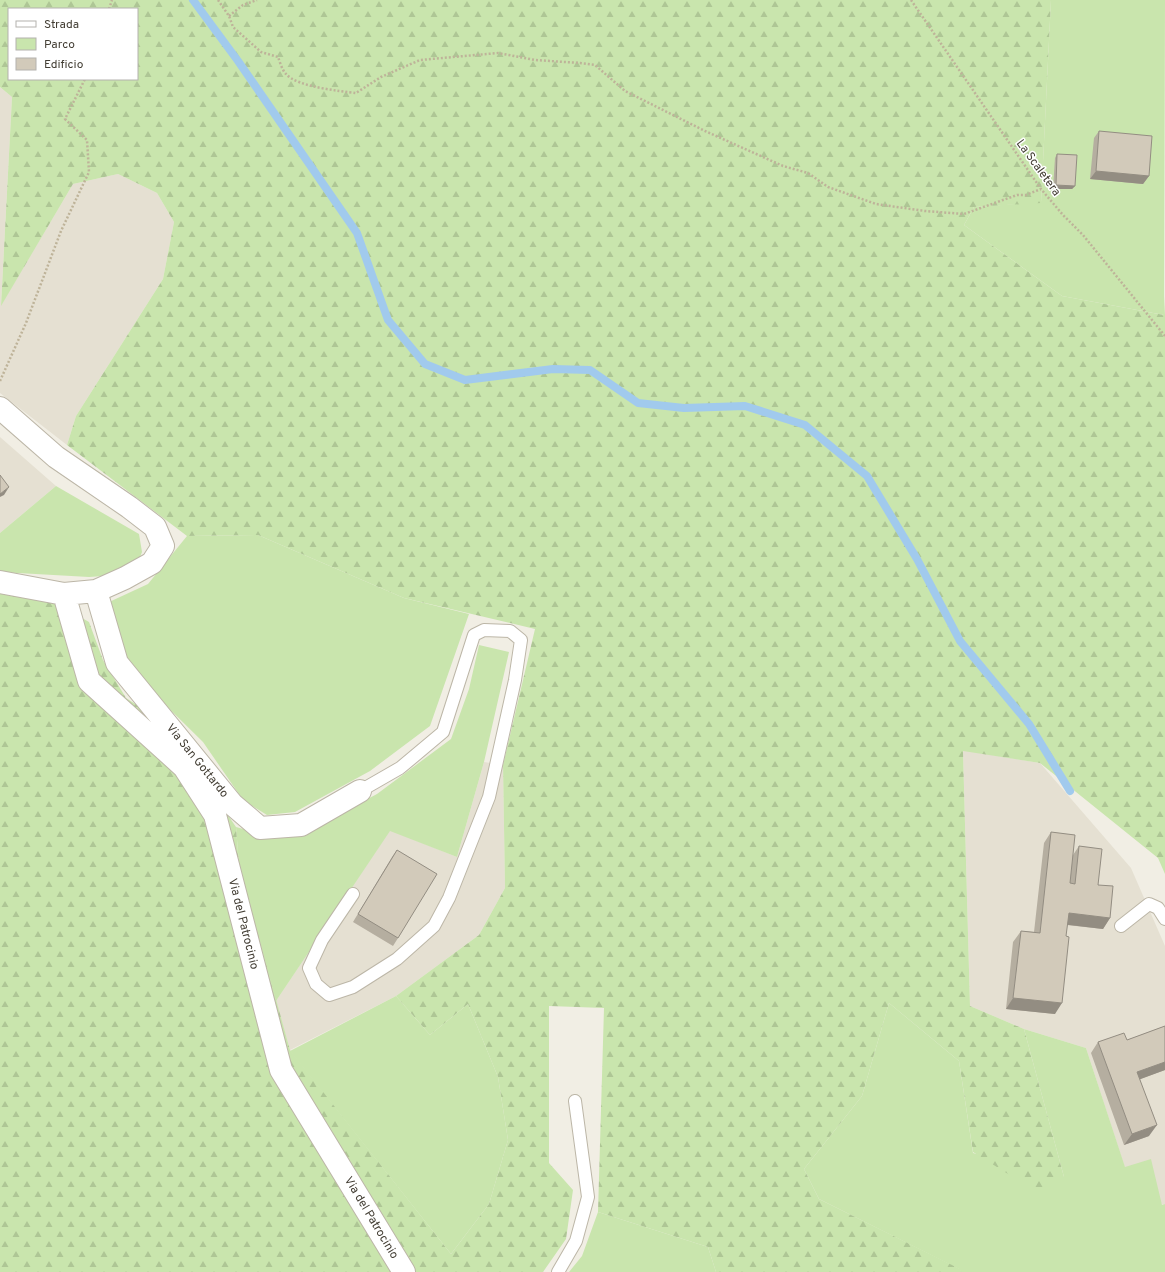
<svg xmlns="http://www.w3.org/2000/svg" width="1165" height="1272" font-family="Overpass,sans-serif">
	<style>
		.residential { fill: #e5e0d2 }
		.green { fill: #c9e5ad }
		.forest { fill: url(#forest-firs); fill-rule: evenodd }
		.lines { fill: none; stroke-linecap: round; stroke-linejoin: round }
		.stream { stroke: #a1caed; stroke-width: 8 }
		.lane-casing { stroke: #bcb6a7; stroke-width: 14 }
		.street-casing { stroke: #bcb6a7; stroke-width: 24 }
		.path { stroke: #beb399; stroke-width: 2.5; stroke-dasharray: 2 2; stroke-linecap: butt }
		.lane { stroke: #fff; stroke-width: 12 }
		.street { stroke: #fff; stroke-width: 22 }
		.wall { fill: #b5aea0 }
		.shaded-wall { fill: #938d82 }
		.building { fill: #d2caba; stroke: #938d82 }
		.labels { text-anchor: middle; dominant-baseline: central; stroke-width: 3; stroke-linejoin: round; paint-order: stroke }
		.street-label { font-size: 12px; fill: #433e34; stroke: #fff }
	</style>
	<defs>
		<pattern id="forest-firs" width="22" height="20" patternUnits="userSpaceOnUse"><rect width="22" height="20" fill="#c9e5ad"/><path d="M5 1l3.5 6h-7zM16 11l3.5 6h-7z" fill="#aec695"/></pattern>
	</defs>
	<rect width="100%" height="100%" fill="#f1eee4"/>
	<path class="residential" d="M0,87l12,10 -11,208 72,-121 45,-10 39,19 17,29 -11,57 -87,137 -9,29 -67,-52z
		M0,437l56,49 -56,47z
		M963,750l77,13 91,105 34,78v258l-2,1 -38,-37 -39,-120 -62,-19 -54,-23z
		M484,762l19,3 2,123 -26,47 -83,61 -106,54 -14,-49 114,-171 67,27z"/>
	<path class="green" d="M1051,0h114l-1,315 -102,-19 -98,-71 10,-18 67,-5z
		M56,486l83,48 3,18 -6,15 -18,8 -29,2 -89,-5v-39z
		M258,535l146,63 65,16 -39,112 -60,45 -75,41 -28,3 -24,-15 -40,-58 -71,-70 -25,-69 41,-19 39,-48z
		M479,645l30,7 -25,110 -27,95 -67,-26 -114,170 -37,-136 -3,-38 29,8 38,-2 74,-39 74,-55 18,-50z
		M396,996l34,39 38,-31 30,73 10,63 -19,64 -38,50 -161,-203z
		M889,1003l70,58 14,92 91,24 -40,-148 62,19 39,119 26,-8 11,46 3,-1v68h-203l-3,-3 -140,-70 -15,-30 58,-73z
		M598,1212l110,35 8,25h-147l13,-16z"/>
	<path class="forest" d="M0,0h1051l-10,203 -67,4 -10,18 98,71 102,19 1,-19v578l-7,-16 -118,-95 -77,-12 7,255 54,23 40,148 -27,15 -64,-40 -14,-91 -70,-58 -27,93 -58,73 15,30 141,70 2,3h-246l-8,-25 -110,-35 6,-204 -55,-2v157l24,27 -7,49 -23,33h-543v-684l49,11 40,23 14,38 23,38 40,26 70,103 3,38 51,185 161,204 38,-50 19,-64 -10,-63 -30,-73 -38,31 -34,-39 83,-61 26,-47 -2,-123 32,-136 -131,-31 -146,-63 -71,1 -120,-91 9,-29 87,-137 11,-57 -17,-29 -39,-19 -45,10 -72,122 11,-209 -12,-10zM9,9h128v70h-128z"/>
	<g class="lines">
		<path class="stream" d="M193,0l45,61 119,172 31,87 37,44 40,16 88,-11 37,1 48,33 46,5 61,-2 60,19 62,51 50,83 43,82 69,83 41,67"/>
		<defs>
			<path id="lane" d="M353,894l-31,46 -13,28 7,16 13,11 24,-8 44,-28 37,-33 15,-28 40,-101 26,-117 6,-40 -11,-9 -26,-1 -10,5 -31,97 -43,36 -40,23
				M1121,926l28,-22 9,4 7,11
				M558,1272l18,-31 12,-44 -13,-96"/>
			<path id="street" d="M0,408l56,49 73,50 26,20 8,19 -11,17 -27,15 -29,13 -32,3 -64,-12
				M96,591l21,72 115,141 28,24 41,-3 59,-34
				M64,594l25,87 95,86 31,48 66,255 123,202"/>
		</defs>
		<use href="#lane" class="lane-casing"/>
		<use href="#street" class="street-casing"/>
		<path class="path" d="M218,0l11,16 4,11 28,25 17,5c2,5 4,13 8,17 11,13 54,17 70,19l25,-16 39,-17 78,-7 37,7 45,3 15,2 30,26 80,40 78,35 25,7 20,14 48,17 49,7 39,3 53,-19h9l15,-6
			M911,0l130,189 22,26 20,20 82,101
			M109,9l3,-9
			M229,16l14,-11 14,-5
			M0,381l26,-58 35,-92 28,-59 -2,-32 -22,-21 20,-40"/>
		<use href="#lane" class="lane"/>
		<use href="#street" class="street"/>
	</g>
	<path class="wall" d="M1099,131l50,45 -6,8 -53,-5 4,-41z
		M1057,154l18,32 -3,3h-19l2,-31z
		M1051,832l22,23 6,-9 19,39 12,33 -7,11 -36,-4 -12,89 -49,-5 7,-67 8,-11 13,1 10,-89z
		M397,850l1,88 -5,8 -40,-24 39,-65z
		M1165,1026v44l-25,9 9,57 -25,9 -33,-92 7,-11 29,-2z"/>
	<path class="shaded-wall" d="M1096,171l53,5 -6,8 -53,-5z
		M1056,185l19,1 -3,3h-19z
		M9,487l-5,8 -4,2v-3z
		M1069,913l41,5 -7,11 -42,-5z
		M1013,998l49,5 -7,11 -49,-5z
		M1165,1062v8l-35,13 7,-11z
		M1157,1125l-8,11 -25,9 8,-11z"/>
	<path class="building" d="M1099,131l53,5 -3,40 -53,-5z
		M1057,154l20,1 -2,31 -19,-1z
		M0,475l9,12 -9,7z
		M1051,832l24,3 -5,48 5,1 4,-38 23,3 -4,36 15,1 -3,32 -41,-5 -3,23 3,1 -7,66 -49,-5 8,-67 19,2z
		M397,850l40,24 -39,64 -40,-24z
		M1165,1026v36l-28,10 20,53 -25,9 -34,-92 26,-9 3,7z"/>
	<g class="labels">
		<g class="street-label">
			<text transform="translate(1038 168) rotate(54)">La Scaletera</text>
			<text transform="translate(197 761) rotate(51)">Via San Gottardo</text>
			<text transform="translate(243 924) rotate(76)">Via del Patrocinio</text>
			<text transform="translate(371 1218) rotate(59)">Via del Patrocinio</text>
		</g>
	</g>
	<rect x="8" y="8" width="130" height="72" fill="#ffffff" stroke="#b4b2ae"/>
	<rect x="16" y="21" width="20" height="6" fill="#ffffff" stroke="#b4b2ae"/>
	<text x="44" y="28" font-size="12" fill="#433e34">Strada</text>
	<rect x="16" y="38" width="20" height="12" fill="#c9e5ad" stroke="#b4b2ae"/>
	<text x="44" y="48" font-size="12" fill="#433e34">Parco</text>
	<rect x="16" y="58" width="20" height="12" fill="#d2caba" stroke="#b4b2ae"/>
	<text x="44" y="68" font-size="12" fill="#433e34">Edificio</text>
</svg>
